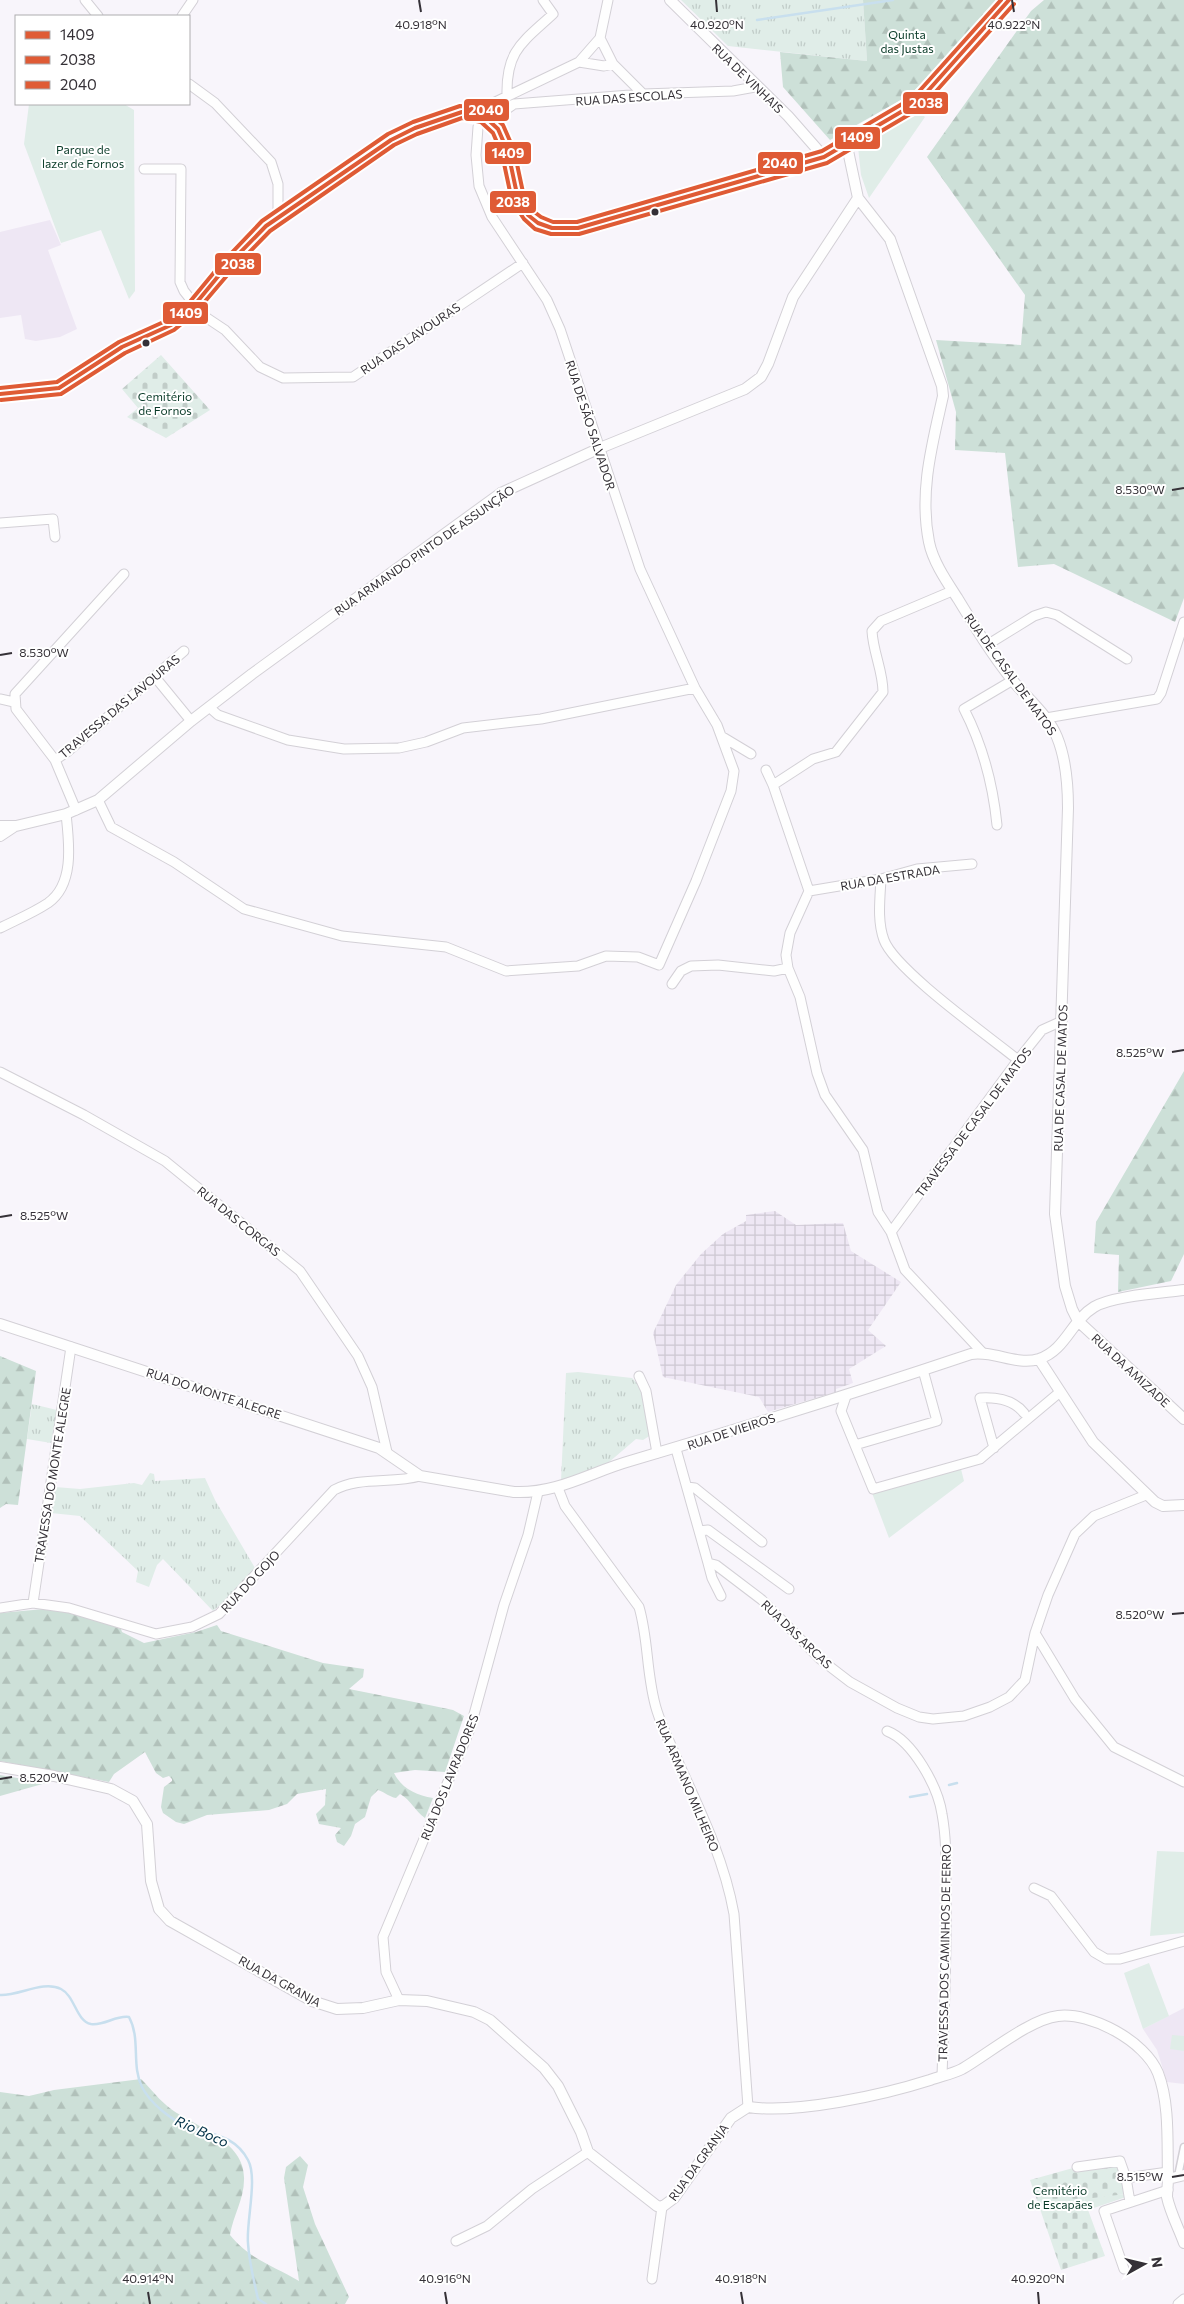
<svg xmlns="http://www.w3.org/2000/svg" width="1184" height="2304" font-family="Commissioner,sans-serif">
	<style>
		.built { fill: #eee7f4 }
		.industrial { fill: url(#industrial-grid) }
		.grass { fill: url(#grass-tufts) }
		.forest { fill: url(#forest-firs) }
		.cemetery { fill: url(#cemetery-stones) }
		.green { fill: #e0ede8 }
		.lines { fill: none; stroke-linecap: round; stroke-linejoin: round }
		.stream { stroke: #c8dfee; stroke-width: 2.5 }
		.pedestrian-casing { stroke: #d3d0d6; stroke-width: 9 }
		.minor-casing { stroke: #d3d0d6; stroke-width: 11 }
		.tertiary-casing { stroke: #d3d0d6; stroke-width: 12 }
		.secondary-casing { stroke: #d3d0d6; stroke-width: 15 }
		.pedestrian { stroke: #fefefe; stroke-width: 6 }
		.minor { stroke: #fefefe; stroke-width: 9 }
		.tertiary { stroke: #fefefe; stroke-width: 10 }
		.secondary { stroke: #fefefe; stroke-width: 12 }
		.bus-1-casing { stroke: #fff; stroke-width: 8 }
		.bus-2-casing { stroke: #fff; stroke-width: 8 }
		.bus-3-casing { stroke: #fff; stroke-width: 8 }
		.bus-1 { stroke: #df5b35; stroke-width: 4 }
		.bus-2 { stroke: #df5b35; stroke-width: 4 }
		.bus-3 { stroke: #df5b35; stroke-width: 4 }
		.ticks { fill: none; stroke: #353137; stroke-width: 2 }
		.bus-dot { fill: #353137; stroke: #fff; stroke-width: 2 }
		.labels { text-anchor: middle; dominant-baseline: central; stroke-width: 4; stroke-linejoin: round; paint-order: stroke }
		.park-label { font-size: 12px; fill: #083a27; stroke: #fff }
		.street-label { font-size: 12px; fill: #353137; stroke: #fff }
		.water-label { font-size: 14px; font-style: italic; fill: #013046; stroke: #fff }
		.ticks-label { font-size: 12px; text-anchor: middle; fill: #353137; stroke: #fff; stroke-width: 4; stroke-linejoin: round; paint-order: stroke }
		.line-badge { stroke: #fff; stroke-width: 2 }
		.badge-label { font-size: 14px; text-anchor: middle; font-weight: bold; fill: #fff }
	</style>
	<defs>
		<pattern id="industrial-grid" width="8" height="8" patternUnits="userSpaceOnUse" patternTransform="scale(1.25)"><rect width="8" height="8" fill="#eee7f4"/><path d="M0 4h8M4 0v8" fill="none" stroke="#cdc7d2"/></pattern>
		<pattern id="grass-tufts" width="24" height="20" patternUnits="userSpaceOnUse" patternTransform="scale(1.25)"><rect width="24" height="20" fill="#e0ede8"/><path d="M3 7l-1-3M5 7V3M7 7l1-3M15 17l-1-3M17 17v-4M19 17l1-3" fill="none" stroke="#c1ccc8"/></pattern>
		<pattern id="forest-firs" width="22" height="20" patternUnits="userSpaceOnUse" patternTransform="scale(1.25)"><rect width="22" height="20" fill="#cde0d8"/><path d="M5 1l3.5 6h-7zM16 11l3.5 6h-7z" fill="#b1c1ba"/></pattern>
		<pattern id="cemetery-stones" width="16" height="16" patternUnits="userSpaceOnUse" patternTransform="scale(1.25)"><rect width="16" height="16" fill="#e0ede8"/><path d="M2 7V4a2 2 0 0 1 4 0v3zM10 15v-3a2 2 0 0 1 4 0v3z" fill="#c1ccc8"/></pattern>
	</defs>
	<rect width="100%" height="100%" fill="#f8f5fb"/>
	<path class="built" d="M50,220l11,25 -13,5 29,79 -17,8 -24,4 -11,-2 -4,-24 -21,3v-86z
		M1184,2008v76l-17,-2 -10,-32 -14,-21z"/>
	<path class="industrial" d="M775,1211l21,14 47,-2 8,28 50,31 -33,48 18,16 -37,23 4,14 -17,6v3l-68,20 -9,-15 -96,-20 -10,-44 23,-48 25,-31 22,-20 23,-13v-6z"/>
	<path class="grass" d="M681,0h182l4,61 -139,-15z
		M578,1372l54,6 10,10 9,47 -8,5 -7,-1 -28,24 -47,18 5,-108z
		M32,1404l25,6 -6,33 -24,-4z
		M150,1473l4,1 1,7 50,-3 10,22 40,68 -17,21 -25,22 -50,-52 -6,6 -8,22 -13,-5 2,-11 -58,-55 -29,-3 4,-26 25,2 54,-6 8,2z
		M1126,2194v3l-38,13 -4,-12z"/>
	<path class="forest" d="M863,0h139l-78,83 -18,14 -76,43 -47,-53 -3,-35 87,9z
		M1044,0h140v598l-9,24 -121,-58 -36,3 -13,-114 -50,-3 1,-38 -20,-72 85,5 4,-50 -98,-138 104,-146z
		M1184,1071v183l-13,27 -53,11 1,-37 -25,-2 2,-31z
		M0,1356l36,15 -18,134 -12,-1 -6,4z
		M44,1609c27,2 52,11 77,20l1,3 22,11 52,-11 21,-7 4,6 102,32 41,6 -1,8 -14,12 80,16 24,5 11,6 -19,56 -30,-2 -21,3c8,16 22,22 39,25l-8,20c-10,-7 -14,-18 -25,-24l-4,4c-7,-1 -11,-6 -18,-8l-7,7 -6,20 -10,7 -4,12 -7,10 -7,-4 -2,-7 6,-7 -22,-4 -3,-10 9,-9 1,-16 -29,5 -10,10 -18,6 -62,5 -23,9 -8,-2 -13,-9 -2,-6 3,-20 8,-6v-2l-3,-3 -6,2 -7,-5 -11,-21 -31,22 -5,8 -109,-21v-148z
		M0,1775l46,8 -46,13z
		M141,2079c10,10 19,22 30,30 26,19 75,32 73,71 0,19 -11,36 -14,55 19,24 44,31 69,46l-15,-103 2,-11 14,-11 8,9 -5,22 12,37 34,73 -4,7h-345v-212l29,4 25,-6z"/>
	<path class="cemetery" d="M161,355l49,55 -44,28 -39,-21 11,-9 -16,-19z
		M1121,2166l5,28 -42,5 21,57 -44,14 -31,-90 43,-12z"/>
	<path class="green" d="M29,104h95l10,6 1,181 -6,8 -28,-69 -40,13 -37,-99z
		M918,111l7,6 -56,81 -8,-23 -3,-28z
		M961,1469l3,12 -75,57 -17,-45z
		M1157,1851l27,1v81l-34,3z
		M1149,1963l20,53 -26,13 -19,-56z
		M1172,2035l12,1v15l-14,-2z"/>
	<g class="lines">
		<path class="stream" d="M757,20l136,-20
			M949,1785l8,-2
			M910,1797l17,-3
			M0,1995c19,1 43,-15 61,-6 14,7 15,32 30,35 13,2 25,-9 38,-7 12,22 2,48 13,70 8,16 29,33 45,39 24,9 47,8 61,34 10,18 -2,62 0,83 1,19 6,38 10,56l8,5"/>
		<defs>
			<path id="pedestrian" d="M1178,2176l6,-29"/>
			<path id="minor" d="M85,0l13,16
				M608,0l-8,38 13,26 30,30
				M182,16l11,-16
				M579,62l25,4 9,-2
				M189,84l26,19 56,59 7,22v34
				M507,95c-1,-45 16,-53 46,-81l-10,-14
				M514,104l129,-10 90,-3 22,-4
				M484,116l16,-2 14,-10
				M144,169h37l-1,113 4,9 11,14
				M192,308l33,22 35,37 23,11 70,-1 170,-114
				M0,523l53,-4 2,18
				M987,645l47,-29 12,-4 11,3 70,44
				M155,677l36,44
				M0,699l14,3
				M209,707l9,8 70,25 56,9 55,-1 27,-6 37,-14 78,-9 154,-31
				M1046,718l111,-19 4,-6 23,-71
				M721,736l30,18
				M55,760l12,-8 117,-101
				M766,770l7,15 36,106 -19,42 -4,22 2,13 12,29 17,76 8,22 38,55 15,62 13,20 14,38 77,82
				M773,785l40,-26 23,-7 47,-60c0,-21 -10,-40 -11,-61l9,-10 71,-30
				M98,800l13,27 63,35 70,47 98,27 104,11 60,24 72,-5 28,-10 32,1 21,8 37,-84 35,-90 3,-20 -17,-46 -22,-37 -55,-119 -80,-240 -13,-29 -55,-83 -13,-31 -3,-31 2,-28 11,-22 90,-43 21,-24
				M76,810l-21,-50 -39,-51 -1,-15 109,-120
				M997,825c-4,-40 -15,-81 -33,-116l49,-29
				M881,879c-1,20 -4,42 3,61 11,30 106,97 134,120
				M809,891l72,-12 36,-10 55,-5
				M0,928c16,-8 33,-15 48,-25 27,-19 21,-61 18,-89
				M672,984l9,-13 10,-5 27,-1 56,6 14,-3
				M0,1072l84,43 81,46 135,110 58,85 14,31 15,65
				M891,1232l127,-172 24,-30 20,-9
				M639,1376l7,15 11,62
				M846,1396l-5,15 32,78 107,-30 80,-67
				M855,1445l82,-24 -14,-51
				M994,1448l-14,-50c16,-1 33,1 44,15
				M676,1449l32,114 8,2 46,35 58,59 30,23 47,26 22,9 14,2 31,-3 26,-9 19,-10 16,-17 10,-47 13,-38 27,-61 19,-18 52,-21
				M687,1487l8,1 67,54
				M558,1488l7,18 74,101c10,34 7,70 18,104 5,16 13,31 19,46 23,51 48,101 58,157l14,193
				M699,1531l9,-1 81,59
				M708,1563l4,15 9,18
				M33,1603l38,-256
				M0,1608l33,-5 36,5 87,26 36,-7 27,-13 115,-124c25,-14 59,-6 86,-14
				M1035,1633l40,66 39,48 70,35
				M887,1731c26,10 51,56 55,83 5,27 4,56 4,83 1,60 -2,120 -4,179
				M1034,1888l17,8 43,56 12,7h14l64,-18
				M399,2000l-13,-28 -3,-35 87,-208 34,-124 24,-70 10,-43
				M1077,2167l43,-6 6,17
				M1130,2202l-4,-24 42,-6
				M456,2241l31,-15 45,-37 56,-37
				M1124,2269l-20,-58 64,-21
				M652,2279l10,-72
				M1178,2304l6,-5"/>
			<path id="tertiary" d="M670,0l118,116 36,41
				M847,146l11,52 32,41 52,147 1,10c-11,49 -24,96 -14,146 4,20 18,40 29,57 17,28 34,56 55,82 15,18 35,34 44,56 9,22 11,48 11,71l-13,406 10,72 7,23 6,12 106,98
				M0,826h16l50,-12 32,-14 93,-79 61,-47 249,-181 99,-45 145,-59 16,-12 7,-13 25,-67 65,-99
				M0,836l15,-10
				M0,1324l379,124 41,28 94,16c43,2 77,-20 116,-31 115,-34 228,-69 341,-107 23,-4 45,12 68,5 27,-9 32,-38 55,-52 18,-11 67,-14 90,-17
				M1039,1359l54,83 62,60 8,4 21,-1
				M0,1767l54,9 57,13 22,12 14,23 4,57 8,28 11,12 142,80 25,8 26,-1 36,-8 28,1 47,11 16,8 54,48 14,18 23,46 7,20 69,54 5,1 12,-9 57,-80 17,-11c49,7 135,-12 182,-27 11,-4 22,-6 32,-11 26,-15 68,-50 96,-53 33,-4 87,25 100,57 12,31 9,71 10,105 0,6 -1,13 -1,19 3,15 12,32 17,46
				M1168,2179l16,-4"/>
			<path id="secondary" d="M0,394l59,-6 63,-41 49,-22 21,-17 33,-40 41,-42 125,-86 24,-12 47,-16 22,4 14,13 10,23 10,47 10,16 10,8 14,5h26l246,-71 94,-55 91,-102"/>
		</defs>
		<use href="#pedestrian" class="pedestrian-casing"/>
		<use href="#minor" class="minor-casing"/>
		<use href="#tertiary" class="tertiary-casing"/>
		<use href="#secondary" class="secondary-casing"/>
		<use href="#pedestrian" class="pedestrian"/>
		<use href="#minor" class="minor"/>
		<use href="#tertiary" class="tertiary"/>
		<use href="#secondary" class="secondary"/>
		<defs>
			<path id="bus-1" d="M0,394l59,-6 63,-41 49,-22 21,-17 33,-40 41,-42 125,-86 24,-12 47,-16 22,4 14,13 10,23 10,47 10,16 10,8 14,5h26l246,-71 94,-55 91,-102"/>
			<path id="bus-2" d="M1,400l60,-6 64,-41 49,-23 22,-18 34,-40 40,-41 124,-86 23,-11 45,-16 19,4 12,11 9,21 10,47 12,18 11,10 16,5h28l248,-71 95,-56 92,-103"/>
			<path id="bus-3" d="M0,388l57,-6 62,-40 49,-22 20,-16 33,-40 41,-43 126,-87 25,-12 47,-16 27,4 16,15 11,25 10,47 9,14 8,6 12,5h24l245,-71 92,-54 87,-97"/>
		</defs>
		<use href="#bus-1" class="bus-1-casing"/>
		<use href="#bus-2" class="bus-2-casing"/>
		<use href="#bus-3" class="bus-3-casing"/>
		<use href="#bus-1" class="bus-1"/>
		<use href="#bus-2" class="bus-2"/>
		<use href="#bus-3" class="bus-3"/>
	</g>
	<path class="ticks" d="M419,0l2,12M716,0l1,12M1012,0l2,12M1172,490l12,-2M0,655l12,-2M1172,1052l12,-2M0,1217l12,-2M1172,1614l12,-1M0,1779l12,-2M1172,2177l12,-2M148,2292l2,12M445,2292l2,12M741,2292l2,12M1038,2292l1,12"/>
	<g class="bus-dot">
		<circle cx="655" cy="212" r="4.5"/>
		<circle cx="146" cy="343" r="4.5"/>
	</g>
	<g class="labels">
		<g class="park-label">
			<text x="907" y="34">Quinta<tspan x="907" dy="14">das Justas</tspan></text>
			<text x="83" y="149">Parque de<tspan x="83" dy="14">lazer de Fornos</tspan></text>
			<text x="165" y="396">Cemitério<tspan x="165" dy="14">de Fornos</tspan></text>
			<text x="1060" y="2190">Cemitério<tspan x="1060" dy="14">de Escapães</tspan></text>
		</g>
		<g class="street-label">
			<text transform="translate(748 78) rotate(44)">RUA DE VINHAIS</text>
			<text transform="translate(629 97) rotate(-4)">RUA DAS ESCOLAS</text>
			<text transform="translate(410 338) rotate(-34)">RUA DAS LAVOURAS</text>
			<text transform="translate(591 425) rotate(72)">RUA DE SÃO SALVADOR</text>
			<text transform="translate(424 550) rotate(-35)">RUA ARMANDO PINTO DE ASSUNÇÃO</text>
			<text transform="translate(1011 674) rotate(54)">RUA DE CASAL DE MATOS</text>
			<text transform="translate(119 706) rotate(-40)">TRAVESSA DAS LAVOURAS</text>
			<text transform="translate(890 877) rotate(-10)">RUA DA ESTRADA</text>
			<text transform="translate(1060 1078) rotate(-88)">RUA DE CASAL DE MATOS</text>
			<text transform="translate(973 1122) rotate(-53)">TRAVESSA DE CASAL DE MATOS</text>
			<text transform="translate(239 1221) rotate(39)">RUA DAS CORGAS</text>
			<text transform="translate(1131 1370) rotate(43)">RUA DA AMIZADE</text>
			<text transform="translate(214 1393) rotate(18)">RUA DO MONTE ALEGRE</text>
			<text transform="translate(731 1431) rotate(-18)">RUA DE VIEIROS</text>
			<text transform="translate(52 1475) rotate(-81)">TRAVESSA DO MONTE ALEGRE</text>
			<text transform="translate(250 1581) rotate(-47)">RUA DO GOJO</text>
			<text transform="translate(797 1634) rotate(44)">RUA DAS ARCAS</text>
			<text transform="translate(449 1777) rotate(-68)">RUA DOS LAVRADORES</text>
			<text transform="translate(688 1785) rotate(67)">RUA ARMANO MILHEIRO</text>
			<text transform="translate(944 1953) rotate(-89)">TRAVESSA DOS CAMINHOS DE FERRO</text>
			<text transform="translate(280 1981) rotate(29)">RUA DA GRANJA</text>
			<text transform="translate(698 2162) rotate(-54)">RUA DA GRANJA</text>
		</g>
		<g class="water-label">
			<text transform="translate(202 2131) rotate(24)">Rio Boco</text>
		</g>
	</g>
	<g class="ticks-label">
		<text x="421" y="29">40.918°N</text>
		<text x="717" y="29">40.920°N</text>
		<text x="1014" y="29">40.922°N</text>
		<text x="1140" y="494">8.530°W</text>
		<text x="44" y="657">8.530°W</text>
		<text x="1140" y="1057">8.525°W</text>
		<text x="44" y="1220">8.525°W</text>
		<text x="1140" y="1619">8.520°W</text>
		<text x="44" y="1782">8.520°W</text>
		<text x="1140" y="2181">8.515°W</text>
		<text x="148" y="2283">40.914°N</text>
		<text x="445" y="2283">40.916°N</text>
		<text x="741" y="2283">40.918°N</text>
		<text x="1038" y="2283">40.920°N</text>
	</g>
	<g class="line-badge">
		<rect x="902" y="91" width="47" height="24" rx="5" fill="#df5b35"/>
		<rect x="463" y="98" width="47" height="24" rx="5" fill="#df5b35"/>
		<rect x="834" y="126" width="47" height="24" rx="5" fill="#df5b35"/>
		<rect x="484" y="141" width="48" height="24" rx="5" fill="#df5b35"/>
		<rect x="757" y="151" width="47" height="24" rx="5" fill="#df5b35"/>
		<rect x="489" y="190" width="48" height="24" rx="5" fill="#df5b35"/>
		<rect x="214" y="252" width="48" height="24" rx="5" fill="#df5b35"/>
		<rect x="162" y="301" width="47" height="24" rx="5" fill="#df5b35"/>
	</g>
	<g class="badge-label">
		<text x="926" y="108">2038</text>
		<text x="486" y="115">2040</text>
		<text x="857" y="142">1409</text>
		<text x="508" y="158">1409</text>
		<text x="780" y="168">2040</text>
		<text x="513" y="207">2038</text>
		<text x="238" y="269">2038</text>
		<text x="186" y="318">1409</text>
	</g>
	<rect x="15" y="15" width="175" height="90" fill="#ffffff" stroke="#aeadaf"/>
	<rect x="25" y="31" width="25" height="8" fill="#df5b35" stroke="#aeadaf"/>
	<text x="60" y="40" font-size="15" fill="#353137">1409</text>
	<rect x="25" y="56" width="25" height="8" fill="#df5b35" stroke="#aeadaf"/>
	<text x="60" y="65" font-size="15" fill="#353137">2038</text>
	<rect x="25" y="81" width="25" height="8" fill="#df5b35" stroke="#aeadaf"/>
	<text x="60" y="90" font-size="15" fill="#353137">2040</text>
	<g transform="translate(1144 2264) rotate(82)" stroke="#ffffff" stroke-width="4" paint-order="stroke">
	<path d="M0-4L9 19L0 12L-9 19Z" fill="#353137"/>
	<text y="-8" font-size="14" font-weight="bold" text-anchor="middle" fill="#353137">N</text>
	</g>
</svg>
